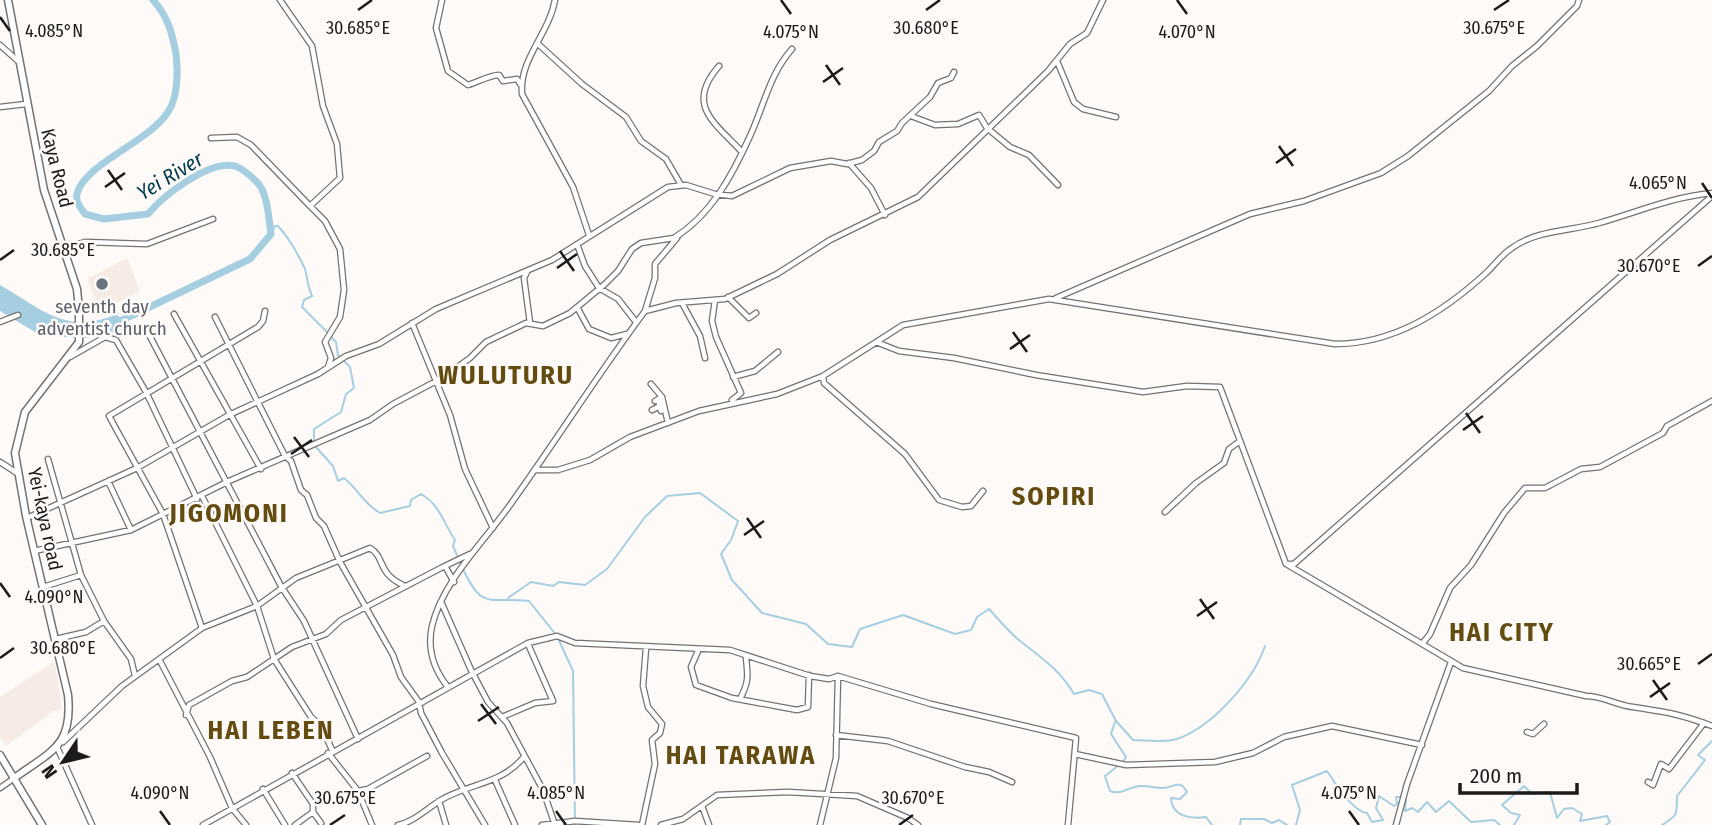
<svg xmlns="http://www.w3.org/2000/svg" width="1712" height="825" font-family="'Fira Sans Condensed',sans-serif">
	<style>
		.built { fill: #f6ece5 }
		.water { fill: #a6cee1 }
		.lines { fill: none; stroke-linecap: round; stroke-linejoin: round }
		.stream { stroke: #a6cee1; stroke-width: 2 }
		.river { stroke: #a6cee1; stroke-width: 7 }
		.minor-casing { stroke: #74716f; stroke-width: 7 }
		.major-casing { stroke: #74716f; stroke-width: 9 }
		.minor { stroke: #fff; stroke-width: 4.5 }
		.major { stroke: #fff; stroke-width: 6 }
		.ticks { fill: none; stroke: #1c1b1a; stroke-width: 2.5 }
		.worship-dot { fill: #6b7280; stroke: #fdfaf8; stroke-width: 2.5 }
		.labels { text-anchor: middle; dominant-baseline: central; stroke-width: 5; stroke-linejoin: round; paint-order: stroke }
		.street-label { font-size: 19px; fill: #1c1b1a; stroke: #fdfaf8 }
		.worship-label { font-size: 19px; fill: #5b616d; stroke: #fdfaf8 }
		.water-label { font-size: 21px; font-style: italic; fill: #023d50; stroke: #fdfaf8 }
		.district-label { font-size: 26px; font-weight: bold; letter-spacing: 2px; fill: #644c11; stroke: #fdfaf8 }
		.ticks-label { font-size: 18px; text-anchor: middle; fill: #1c1b1a; stroke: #fdfaf8; stroke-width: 5; stroke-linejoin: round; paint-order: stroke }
	</style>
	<rect width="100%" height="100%" fill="#fdfaf8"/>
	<path class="built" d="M127,258l13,34 -40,19 -13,-32z
		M55,661l7,48 -10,3 -46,34 -6,-8v-41z"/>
	<path class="water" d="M0,285c42,24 66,51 117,29l11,15 -44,9 -35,-2 -14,-4 -35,-21z"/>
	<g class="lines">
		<path class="stream" d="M271,234l4,-8h3c11,12 21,30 27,43 3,9 1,14 7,27l-8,4 -2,7 25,25
			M314,441v-12l27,-17 5,-18 8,-6 -4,-21 -12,-12 -2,-13 -5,-5
			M316,447l17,19 5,15 6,-3c14,11 20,26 36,35l30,-7 1,-6 10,-6c19,11 22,28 34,46l-2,6 8,18
			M463,569c20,43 26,27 66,32l28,35 16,35 2,154
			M508,598l23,-16 22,4 6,-4 26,3 22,-16 38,-52 22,-21 33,-3 38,28 -7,19 -10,14 11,26 30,33 44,11 22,20 24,3 8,-18 43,-14 52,19 16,-4 6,-13 12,-8c10,11 20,23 31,32 22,17 40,29 54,53l15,-4 13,4 14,27 17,19c13,0 31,3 44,-1 35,-12 76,-58 88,-93
			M1115,722l-4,12 15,23 -3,5
			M1119,765l-14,11 5,15c13,5 20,-6 32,-5 7,0 14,2 22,2 10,-1 16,-9 23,4l-7,7 -9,-1c1,19 20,21 35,19l6,8
			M1240,825l1,-6h23l8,4 7,-3 8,5
			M1296,825l4,-15 -8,-25 35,-14c8,12 26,41 40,42l5,9 11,-2 -7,-12 3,-12 15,10 3,-2 -1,-7h7l3,3 -1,11 7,-3 6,4 9,-10 9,10 13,-11 22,21 23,-2 6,5
			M1514,825l6,-10 -9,-2 -9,-8 22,-19 8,8 18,-2 7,26 7,-9 8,-1 10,6 -2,7 27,-5 3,6 -4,3
			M1662,825c18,-11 14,-12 15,-29l28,-36 -7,-5 14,-14"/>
		<path class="river" d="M114,324l136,-65 21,-25c-2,-13 -3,-37 -11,-48 -4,-6 -18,-18 -25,-20 -26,-6 -71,29 -87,48l-44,5 -19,-5c-4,-6 -10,-12 -8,-20 7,-30 71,-51 91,-82 10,-14 10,-42 8,-58 -4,-22 -8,-37 -23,-54"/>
		<defs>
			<path id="minor" d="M280,0l32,46 11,60 14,38 3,34 -30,28 15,15 15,28 4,41 -4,27 -15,25 6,16 -3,9
				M442,0l-6,28 12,43 20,14c10,-3 22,-10 31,-10l4,6 14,-2 4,6
				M555,0c-6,34 -36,59 -33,94l51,93 16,48
				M537,43l45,41 44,33 15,24 25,18 15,26
				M0,45l18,16
				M1057,61l17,41 9,7 33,8
				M719,66c-34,39 -5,56 23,86
				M0,107l26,-3
				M911,116l24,9 23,-1 21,-9 8,13 23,19 19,8 29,30
				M211,138l26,-1 14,8 59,61
				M849,163l22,25 14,27
				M577,244l8,22 14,22 19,11 18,23
				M64,248l21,-6 62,2 66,-25
				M527,272l-3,6 6,45
				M728,297l21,21 7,-5
				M1056,298l194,-84 54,-13 77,-28 27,-17 81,-65 23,-25 25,-20 40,-40 2,-6
				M715,300l-3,21 4,16 25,56 -9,7 2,3
				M682,303l18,33 5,22
				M577,307l12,22 22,9 16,-4
				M645,311l10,-33v-14l22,-26
				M174,314l87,155
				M215,317l70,139 6,5 10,29 6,5 9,23 8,8 16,36 53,93 8,22 18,25 2,11 21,40 43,72
				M0,322l18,-7
				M412,323l38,92 15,54 28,59
				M145,327l136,259 23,35 54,118
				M876,342l23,9 55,7 82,17 107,17 44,-6 33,1 66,177h8l418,-368
				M70,357l35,-20 11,3 30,52 51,107
				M823,376l1,7 81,71 34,46 23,7 9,-1 12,-15
				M733,377l22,-6 23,-19
				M651,384l11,13
				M658,400l3,11
				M655,401l7,-4 6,26
				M652,410l8,-4
				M48,459l33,116 23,46 27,38 4,17
				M0,462l17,11
				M535,470h23l32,-10 40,-23 69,-26 78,-17 46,-18 80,-51 146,-26 286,45c59,0 108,-32 150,-70 9,-8 17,-20 27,-26 24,-18 59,-17 87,-25 38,-11 73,-26 113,-30
				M108,481l23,49
				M202,496l55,110 17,53 37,58 11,10 10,23
				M1165,512l31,-29 28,-20 5,-14 11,-8
				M27,518l110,-50 92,-53 89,-41 28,-18 33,-12 57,-35 116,-49 116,-73 18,-2 29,9 17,2 58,-28 41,-7 16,3 15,-4 12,-9 5,-9 18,-11 5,-8 28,-26 8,-14 13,-5 3,-6
				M34,551l97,-21 98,-49 141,-61 23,-16 49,-26 28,-20 16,-16 40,-19 17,3 27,-13 35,-29 13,-13 14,-22 9,-6 33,-5c37,-23 58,-62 76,-102 14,-30 19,-61 42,-87
				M1288,565l175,103 123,28c17,0 30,9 47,11 33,5 47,7 79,19
				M445,566l25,-12
				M43,587l38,-12
				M442,604l29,66 17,32 19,21 36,67 12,35
				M202,628l-39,-114 -54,-98 149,-89 5,-6 2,-10
				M56,639l30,-7 18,-11
				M1422,644l8,-10 20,-46 21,-23 33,-52 21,-25h20l36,-19 19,-2 63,-34 4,-7 45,-25
				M698,651l-7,16 5,18 36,13 65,12 11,-3 1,-32
				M159,659l51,98 22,51 14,17
				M447,686c-14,-18 -20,-37 -15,-60 11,-46 52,-84 78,-121 46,-64 88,-131 135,-194l31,-8 49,-4 52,-25 53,-34 88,-43 130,-126 22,-27 17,-11 16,-33
				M740,699c9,-17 8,-23 6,-41
				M186,715l3,-10 43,-24 15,-4 45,-30 34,-13 15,-14 98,-51 6,-3 9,16
				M502,717l33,-14 18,-2 -25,-57
				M1527,732l6,2 11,-10
				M836,735l52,6 77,26 24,5 23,10
				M63,742l59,-56 80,-58 55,-22 39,-28 74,-30c16,10 6,25 35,38
				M57,747l35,78
				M328,753l30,38 14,34
				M1075,754l51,11 89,-3 38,-9 31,-16 48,-11 90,19
				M292,773l21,31v8l-18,13
				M495,780l20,45
				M1648,782l5,3 8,-21 8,5 35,-46
				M0,788l13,-9
				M263,789l22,36
				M358,791l10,-2 59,-33
				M439,801l7,24
				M702,806l7,19
				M313,812l8,11
				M203,825l325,-182 29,-7 18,7 155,7 80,26 19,3 9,-3 93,28 145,34 -8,87
				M398,825c16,-3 28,-16 43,-25 28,-17 59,-15 82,-42
				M542,825l33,-4 64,4
				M642,825l13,-61 -3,-24 8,-7 2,-9 -14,-17 -5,-21 3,-38
				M661,825l22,-6 34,-24 71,-3 69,4 51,22 10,7
				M820,825l16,-67 2,-82
				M1396,825l11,-41 44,-122"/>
			<path id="major" d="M8,0l36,190 33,99 2,21v32l-54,70 -10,41 11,63 42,179c5,52 -17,56 -55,84
				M0,755l42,70"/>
		</defs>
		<use href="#minor" class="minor-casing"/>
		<use href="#major" class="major-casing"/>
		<use href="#minor" class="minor"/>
		<use href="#major" class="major"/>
	</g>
	<path class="ticks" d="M781,0l10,14M1177,0l10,14M358,10l14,-10M926,10l14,-10M1494,10l15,-10M0,17l10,14M826,65l14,20M823,82l20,-14M1279,146l14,20M1276,163l20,-14M108,170l14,20M1702,183l10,15M105,187l20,-14M560,251l14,20M0,260l14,-10M1698,266l14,-10M557,268l20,-14M1013,332l14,20M1010,349l20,-14M1466,413l14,20M1463,430l20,-14M294,437l15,20M291,454l21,-14M747,518l14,20M744,535l20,-14M0,583l10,14M1200,599l14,20M1197,616l20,-14M0,658l14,-10M1698,664l14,-10M1653,680l14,20M1650,697l20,-14M481,704l15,20M478,721l21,-14M160,811l10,14M556,811l10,14M1349,811l10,14M330,825l15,-10M899,825l14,-10"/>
	<circle class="worship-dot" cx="102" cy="284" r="7"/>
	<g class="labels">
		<g class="street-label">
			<text transform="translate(57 168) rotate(76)">Kaya Road</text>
			<text transform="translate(45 519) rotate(78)">Yei-kaya road</text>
		</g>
		<g class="worship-label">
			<text x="102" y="306">seventh day<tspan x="102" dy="22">adventist church</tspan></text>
		</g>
		<g class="water-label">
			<text transform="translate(170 176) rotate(-31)">Yei River</text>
		</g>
		<g class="district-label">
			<text x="506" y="375">WULUTURU</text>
			<text x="1054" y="496">SOPIRI</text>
			<text x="229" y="513">JIGOMONI</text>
			<text x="1502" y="632">HAI CITY</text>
			<text x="271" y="730">HAI LEBEN</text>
			<text x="741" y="755">HAI TARAWA</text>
		</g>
	</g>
	<g class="ticks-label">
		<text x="926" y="34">30.680°E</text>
		<text x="1494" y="34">30.675°E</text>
		<text x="358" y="34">30.685°E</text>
		<text x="54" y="37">4.085°N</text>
		<text x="791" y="38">4.075°N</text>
		<text x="1187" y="38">4.070°N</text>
		<text x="1658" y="189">4.065°N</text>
		<text x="63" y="256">30.685°E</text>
		<text x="1649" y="272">30.670°E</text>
		<text x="54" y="603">4.090°N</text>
		<text x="63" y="654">30.680°E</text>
		<text x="1649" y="670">30.665°E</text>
		<text x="160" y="799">4.090°N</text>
		<text x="556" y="799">4.085°N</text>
		<text x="1349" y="799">4.075°N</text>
		<text x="345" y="804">30.675°E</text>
		<text x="913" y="804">30.670°E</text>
	</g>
	<g transform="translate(63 762) rotate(235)" stroke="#fdfaf8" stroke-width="5" paint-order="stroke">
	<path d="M0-5L12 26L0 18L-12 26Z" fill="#1c1b1a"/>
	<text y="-10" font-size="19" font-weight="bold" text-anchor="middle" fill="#1c1b1a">N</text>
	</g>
	<path d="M1460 783v10h117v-10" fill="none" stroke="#1c1b1a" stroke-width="3.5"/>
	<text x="1470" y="783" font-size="21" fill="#1c1b1a" stroke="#fdfaf8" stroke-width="5" paint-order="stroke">200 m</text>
</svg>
